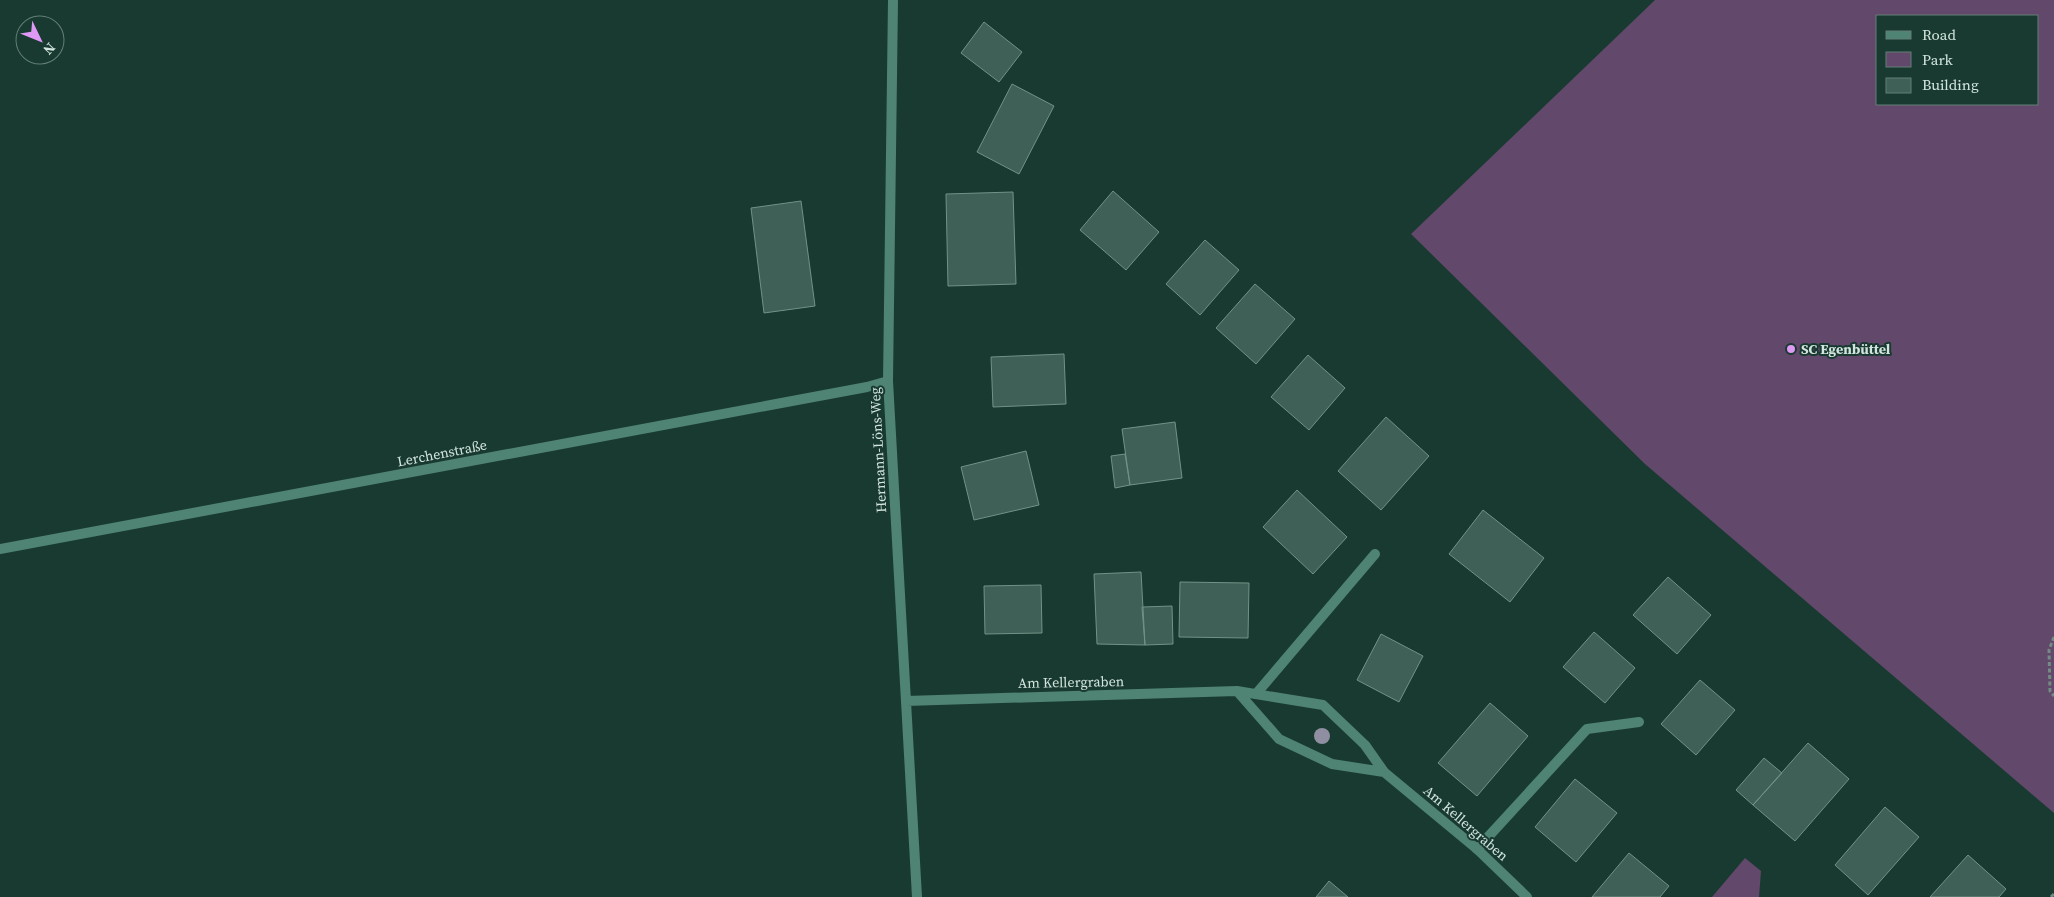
<svg xmlns="http://www.w3.org/2000/svg" width="2054" height="897" font-family="'Source Serif 4',serif">
	<style>
		.green { fill: #62486a; fill-rule: evenodd }
		.building { fill: #3f6056; stroke: #709387 }
		.lines { fill: none; stroke-linecap: round; stroke-linejoin: round }
		.path { stroke: #728c84; stroke-width: 3; stroke-dasharray: 4 2.5; stroke-linecap: butt }
		.service { stroke: #4f8374; stroke-width: 10 }
		.minor { stroke: #4f8374; stroke-width: 10 }
		.tree { fill: #908fa1 }
		.poi-dot { fill: #dd99f3; stroke: #193a31; stroke-width: 2 }
		.labels { text-anchor: middle; dominant-baseline: central; stroke-width: 4; stroke-linejoin: round; paint-order: stroke }
		.poi-label { font-size: 14px; font-weight: bold; fill: #d2e5de; stroke: #193a31; text-anchor: start }
		.street-label { font-size: 14px; fill: #d2e5de; stroke: #193a31 }
	</style>
	<rect width="100%" height="100%" fill="#193a31"/>
	<path class="green" d="M1655,0h399v813l-409,-349 -234,-230zM1878,16h160v88h-160z
		M1745,858l16,13 -2,26h-47z"/>
	<path class="building" d="M984,22l38,30 -23,30 -38,-29z
		M1012,84l42,22 -35,68 -42,-22z
		M1113,191l46,41 -33,38 -46,-40z
		M1013,192l3,92 -68,2 -2,-92z
		M801,201l14,105 -51,7 -13,-105z
		M1205,240l34,30 -39,45 -34,-31z
		M1255,284l40,35 -39,45 -40,-36z
		M1064,354l2,50 -73,3 -2,-50z
		M1308,355l37,33 -36,42 -38,-33z
		M1386,417l43,39 -48,54 -43,-39z
		M1175,422l7,56 -52,7 -8,-56z
		M1026,451l13,54 -65,15 -13,-53z
		M1125,454l5,31 -15,3 -4,-32z
		M1297,490l50,47 -34,37 -50,-47z
		M1483,510l61,48 -34,44 -61,-48z
		M1141,572l4,73 -48,-1 -3,-70z
		M1668,577l43,38 -34,39 -44,-39z
		M1180,582l69,1 -1,55 -69,-1z
		M1041,585l1,48 -57,1 -1,-48z
		M1172,606l1,38 -28,1 -3,-38z
		M1594,632l41,36 -30,35 -42,-36z
		M1381,634l42,22 -24,46 -42,-22z
		M1700,680l35,30 -39,45 -35,-31z
		M1490,703l38,33 -51,60 -39,-33z
		M1808,743l41,36 -54,62 -42,-36z
		M1764,758l18,15 -29,32 -17,-15z
		M1575,779l42,34 -41,49 -41,-35z
		M1885,807l34,30 -51,58 -33,-30z
		M1629,853l40,33 -9,11h-68z
		M1968,855l38,34 -7,8h-69z
		M1329,881l19,16h-32z"/>
	<g class="lines">
		<path class="path" d="M2054,637l-5,13 1,41 4,5
			M2051,897l3,-3"/>
		<path class="service" d="M1256,694l119,-140
			M1477,849l110,-120 52,-7"/>
		<path class="minor" d="M893,0l-5,381 29,516
			M0,549l867,-162 21,-6
			M1237,691l42,48 53,25 52,8
			M906,701l331,-10 86,14 42,40 19,27 93,77 50,48"/>
	</g>
	<circle class="tree" cx="1322" cy="736" r="8"/>
	<circle class="poi-dot" cx="1791" cy="349" r="5"/>
	<g class="labels">
		<g class="poi-label">
			<text x="1801" y="349">SC Egenbüttel</text>
		</g>
		<g class="street-label">
			<text transform="translate(878 450) rotate(-93)">Hermann-Löns-Weg</text>
			<text transform="translate(442 453) rotate(-11)">Lerchenstraße</text>
			<text transform="translate(1071 682) rotate(-1)">Am Kellergraben</text>
			<text transform="translate(1466 823) rotate(41)">Am Kellergraben</text>
		</g>
	</g>
	<rect x="1876" y="15" width="162" height="90" fill="#193a31" stroke="#637e76"/>
	<rect x="1886" y="31" width="25" height="8" fill="#4f8374" stroke="#637e76"/>
	<text x="1922" y="40" font-size="15" fill="#d2e5de">Road</text>
	<rect x="1886" y="52" width="25" height="15" fill="#62486a" stroke="#637e76"/>
	<text x="1922" y="65" font-size="15" fill="#d2e5de">Park</text>
	<rect x="1886" y="78" width="25" height="15" fill="#3f6056" stroke="#637e76"/>
	<text x="1922" y="90" font-size="15" fill="#d2e5de">Building</text>
	<g transform="translate(40 40) rotate(133)"><circle r="24" fill="#193a31" stroke="#637e76"/>
	<path d="M0-4L9 19L0 12L-9 19Z" fill="#dd99f3"/>
	<text y="-8" font-size="14" font-weight="bold" text-anchor="middle" fill="#d2e5de">N</text>
	</g>
</svg>
